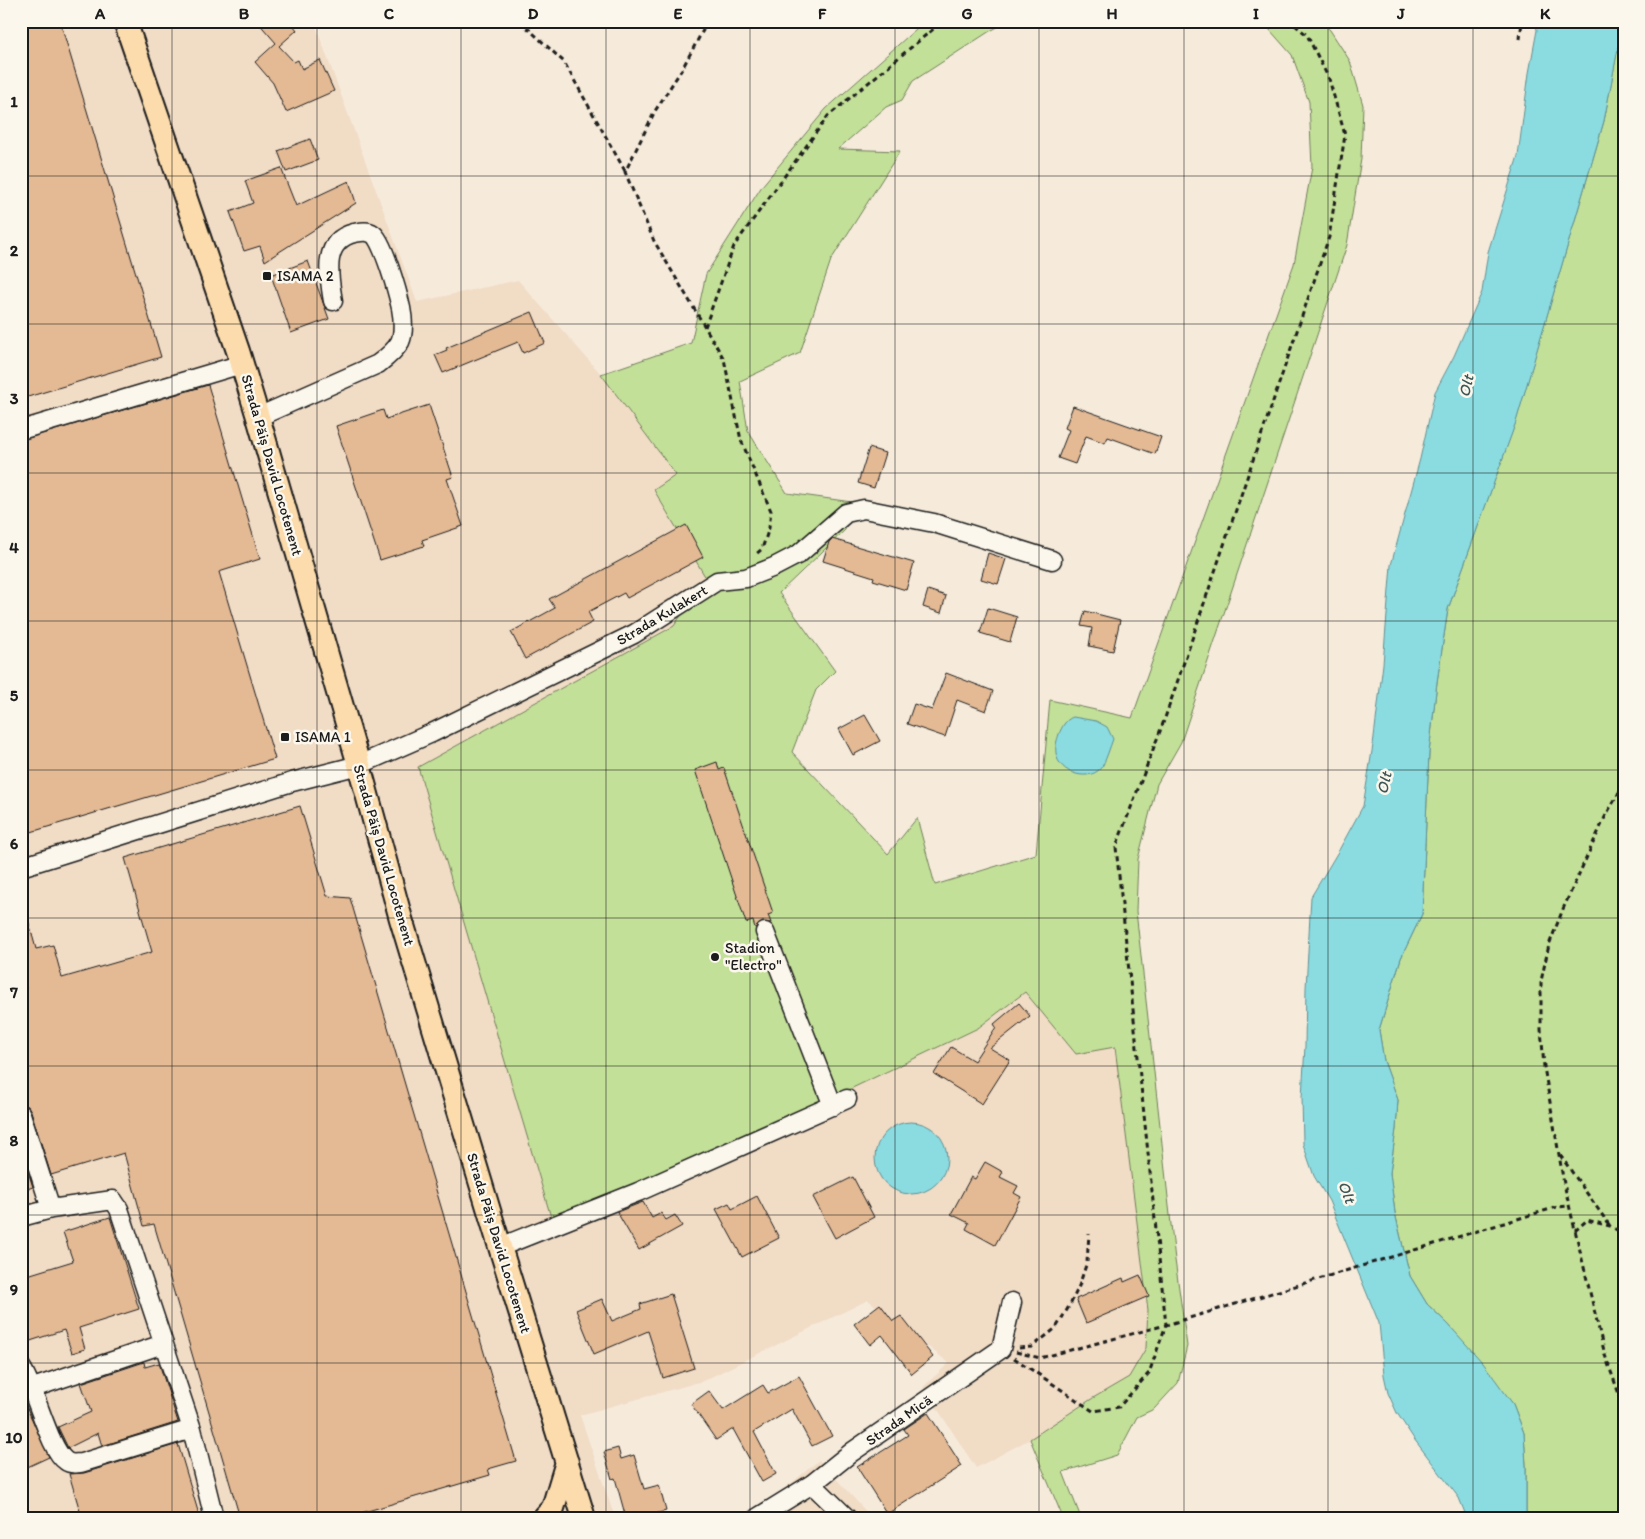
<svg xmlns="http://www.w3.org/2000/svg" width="1645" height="1539" font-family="Itim,sans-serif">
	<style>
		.built { fill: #f1dcc6 }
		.green { fill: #c3e098; stroke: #707e5a }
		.water { fill: #8bdce1; stroke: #5f8f92 }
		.building { fill: #e4ba95; stroke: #1c1c1c }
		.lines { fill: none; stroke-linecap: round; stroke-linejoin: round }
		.minor-casing { stroke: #1c1c1c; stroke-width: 21 }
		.major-casing { stroke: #1c1c1c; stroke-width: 26 }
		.path { stroke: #1c1c1c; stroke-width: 3; stroke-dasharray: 5 4; stroke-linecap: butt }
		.minor { stroke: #fbf7ec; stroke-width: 18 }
		.major { stroke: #fcdcac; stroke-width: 22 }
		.grid { fill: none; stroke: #1c1c1c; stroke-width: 1; stroke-opacity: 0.55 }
		.poi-dot { fill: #1c1c1c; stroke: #fbf7ec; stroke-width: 2 }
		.labels { text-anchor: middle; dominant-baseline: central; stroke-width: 5; stroke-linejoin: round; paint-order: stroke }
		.poi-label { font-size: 15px; fill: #1c1c1c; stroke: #fbf7ec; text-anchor: start }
		.street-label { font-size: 15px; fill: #1c1c1c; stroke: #fbf7ec }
		.water-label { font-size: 16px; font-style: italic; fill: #3d5657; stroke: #fbf7ec }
		.neatline { fill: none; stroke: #1c1c1c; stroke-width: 2 }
		.grid-label { font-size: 16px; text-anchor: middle; font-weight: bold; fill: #1c1c1c }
	</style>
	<rect width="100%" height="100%" fill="#f6ebdb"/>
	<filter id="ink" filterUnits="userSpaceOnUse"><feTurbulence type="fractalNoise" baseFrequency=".02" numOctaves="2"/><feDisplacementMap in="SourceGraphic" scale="10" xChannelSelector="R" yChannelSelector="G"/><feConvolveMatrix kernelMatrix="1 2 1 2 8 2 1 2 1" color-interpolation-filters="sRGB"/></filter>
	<g filter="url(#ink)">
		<path class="built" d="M21,21h293l103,281 101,-22 83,94 75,102 -22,14 52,88 -32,48 -256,141 405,335 155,-74 47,-36 51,62 39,-8 33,264 -2,38 -17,29 -36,21 -63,41 -54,29 -53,-81 26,-24 -81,-63 -165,81 -123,34 35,103h-594z
			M819,1460l53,58h-126l18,-12z"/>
		<path class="green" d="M925,21h84l-19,10 -77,50 -11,19 -16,7 -48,42 62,2 -69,109 -31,93 -60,28 8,50 39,62 65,9 -7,28 -66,63 56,78 -19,19 -24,62 96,102 29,-36 18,67 101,-31 14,-154 82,18 162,-454 18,-97 -3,-65 -17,-47 -30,-34h59l9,9 20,31 13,44 -2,54 -14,86 -166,497 -24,42 -19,75 -2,52 39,349 12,86 -9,37 -24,26 -17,8 -20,38 -54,17 18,46h-18l-33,-79 63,-41 36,-21 17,-29 2,-38 -33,-263 -39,7 -51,-62 -47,36 -155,74 -270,122 -135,-457 256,-141 32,-48 -52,-88 22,-15 -75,-101 90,-31 15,-69 56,-88 64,-77z
			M1623,21l1,1497h-98v-52l-2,-33 -11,-29 -65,-80 -21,-20 -17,-28 -15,-63 -5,-40 6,-44 2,-29 -14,-39 -5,-31 22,-72 21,-44 7,-161 8,-71 11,-73 68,-188 88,-300z"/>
		<path class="water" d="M1535,21h88l-1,7 -18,93 -88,301 -68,187 -11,73 -8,71 -7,161 -21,44 -22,72 5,31 14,39 -2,29 -6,44 5,40 15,63 17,28 21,20 35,39 30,41 11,29 2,33v52h-59l-8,-20 -45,-59 -17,-26 -9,-20 -4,-18 -5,-52 -50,-122 -15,-25 -11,-32 -1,-47 3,-51 1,-58 5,-91 28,-47 24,-44 10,-61 10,-81 8,-99 29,-106 15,-67 19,-36 28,-64 6,-40 30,-96 11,-83 8,-43z
			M1073,717l23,4 11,6 6,12c-3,8 -6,18 -10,26 -11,19 -45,9 -47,-12 -1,-7 1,-13 3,-19 3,-7 6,-14 14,-17z
			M875 1158a36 36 0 1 1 72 0a36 36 0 1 1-72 0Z"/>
		<path class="building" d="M21,21h39l101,336 -140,42z
			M257,21h33l7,9 -18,16 15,16 4,-2 4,9 18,-9 14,31 -48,21 -13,-29 -18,-21 21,-19z
			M310,139l8,21 -32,12 -8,-21z
			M281,168l15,38 53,-25 7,22 -91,58 -5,-15 -16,5 -14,-39 23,-9 -8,-22z
			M308,261l21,58 -38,14 -20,-58z
			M532,312l13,31 -22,10 -5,-11 -75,31 -8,-18 12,-5 -1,-2z
			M208,385l52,174 -41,13 56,187 -254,76v-395z
			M429,405l24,72 -6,2 16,47 -41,14 2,6 -44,14 -44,-134 47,-16 3,9z
			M1073,406l88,31 -6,17 -47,-17 -3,6 -19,-7 -11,28 -17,-6 11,-28 -4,-2z
			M869,448l16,5 -11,35 -16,-5z
			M686,525l17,32 -76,41 -3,-5 -36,19 5,10 -68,37 -14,-27 44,-24 -6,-9z
			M832,539l82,24 -8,27 -33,-10 1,-3 -51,-16 6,-19z
			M988,553l18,6 -8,25 -17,-5z
			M928,590l18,6 -5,17 -18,-6z
			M988,608l29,9 -7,25 -30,-9z
			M1085,611l35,9 -7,31 -24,-5 3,-18 -11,-2z
			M946,673l47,18 -7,20 -29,-11 -12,37 -38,-13 7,-20 18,6z
			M865,715l15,26 -27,14 -14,-26z
			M717,762l2,8 5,-2 49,145 -5,2 3,8 -9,-1 -7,6 -2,-7 -7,2 -51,-153z
			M300,806l27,90 23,2 166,563 -28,8 2,6 -146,43h-104l-86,-294 -10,2 -20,-73 -73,22 -20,-64 -3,-5 -7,-2v-114l5,-1 -5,-18v-58l5,-1 10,37 17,-4 9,33 90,-26 -27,-94z
			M1019,1003l11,13 -40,32 20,12 -28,44 -48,-30 17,-27 23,14 22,-34 -2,-3z
			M21,1150l12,37 -12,4z
			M985,1162l18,10 -3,5 18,9 -4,7 7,4 -26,48 -29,-16 3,-6 -18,-9 20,-37 4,2z
			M853,1177l21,40 -39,21 -22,-41z
			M757,1196l22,42 -37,19 -26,-48 13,-6 3,6z
			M643,1202l9,16 9,-5 5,7 9,-5 7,11 -43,24 -22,-38z
			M110,1217l29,92 -60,19 6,21 -13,4 -8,-23 -43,14v-67l52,-16 -10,-29z
			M1140,1275l9,21 -63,27 -10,-24 47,-21 1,4z
			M671,1294l23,74 -31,10 -15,-47 -54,23 -18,-44 26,-11 10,22 29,-12 -1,-5z
			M880,1304l13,17 8,-5 32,41 -21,17 -30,-39 -12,10 -16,-21z
			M144,1362l1,5 14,-4 19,59 -76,24 -4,-13 -30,15 -10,-21 33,-15 -10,-29z
			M799,1376l33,60 -20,10 -20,-37 -38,23 22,42 -14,8 -29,-53 -17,11 -25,-36 18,-13 14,19 40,-25 5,8z
			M21,1395l28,62 -28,13z
			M928,1413l34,53 -75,48 -30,-47 51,-32 -4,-6z
			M178,1444l22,74h-118l-13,-44 15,-1z
			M618,1448l3,11 13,-4 10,34 15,-4 7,26 -15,4 1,3h-26l-11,-40 -3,1 -8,-27z"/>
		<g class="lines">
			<defs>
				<path id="minor" d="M258,417l120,-53c8,-6 17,-13 22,-22 4,-9 3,-24 1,-34 -3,-14 -18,-68 -28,-74 -6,-4 -13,-2 -19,-1 -33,8 -25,44 -21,68
					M21,430l221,-66
					M21,867l271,-85 67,-17 73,-32 202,-99 83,-53 29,-3 28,-11 25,-13 47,-41 18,-4 70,14 118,37
					M765,932l68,174
					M21,1114l30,95
					M21,1217l30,-8 62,-9 6,9 73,220 22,89
					M500,1247l138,-55 209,-93
					M21,1367c15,22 28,83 45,94 5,4 10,2 15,2l111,-34
					M33,1388l130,-44
					M812,1484l35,34
					M757,1518l55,-34 40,-32 149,-103 11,-47"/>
				<path id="major" d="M125,21l113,330 20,66 101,348 42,154 99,328 84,271
					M544,1518l9,-10 14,-46"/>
			</defs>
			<use href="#minor" class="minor-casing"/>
			<use href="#major" class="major-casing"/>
			<path class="path" d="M520,21l44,41 61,109
				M708,21l-26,48 -27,42 -30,61 29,69 70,118 17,81 30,71 -2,17 -7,21 -7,6
				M1520,39l2,-18
				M705,327l29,-81 94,-130 115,-95
				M1624,784l-18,31 -43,94 -14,36 -8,36v48l3,38 20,117 41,171 19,53
				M1560,1155l50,71
				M1575,1231l12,-11 23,6 14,8
				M1019,1348l13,-1 24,-19 15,-25 8,-17 8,-24 2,-28
				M1016,1352l24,6 126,-33 391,-118 12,-1
				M1014,1358l79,53 26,-4 30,-34 17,-48 -50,-478 49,-129 164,-481 16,-102 -16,-56 -22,-44 -17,-14"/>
			<use href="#minor" class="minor"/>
			<use href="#major" class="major"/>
		</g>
	</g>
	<path class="grid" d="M172,21v1497M317,21v1497M461,21v1497M606,21v1497M750,21v1497M895,21v1497M1039,21v1497M1184,21v1497M1328,21v1497M1473,21v1497M21,176h1603M21,324h1603M21,473h1603M21,621h1603M21,770h1603M21,918h1603M21,1066h1603M21,1215h1603M21,1363h1603"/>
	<g class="poi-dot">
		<rect x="262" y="271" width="10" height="10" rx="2.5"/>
		<rect x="280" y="732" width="10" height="10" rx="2.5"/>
		<circle cx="715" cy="957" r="5"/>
	</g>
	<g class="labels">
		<g class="poi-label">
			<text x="277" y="276">ISAMA 2</text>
			<text x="295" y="737">ISAMA 1</text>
			<text x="725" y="948">Stadion<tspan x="725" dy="17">"Electro"</tspan></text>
		</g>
		<g class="street-label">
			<text transform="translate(272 465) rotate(74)">Strada Păiș David Locotenent</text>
			<text transform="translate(662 615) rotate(-31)">Strada Kulakert</text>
			<text transform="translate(384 855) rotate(74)">Strada Păiș David Locotenent</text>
			<text transform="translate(499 1243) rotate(73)">Strada Păiș David Locotenent</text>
			<text transform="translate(899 1420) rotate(-35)">Strada Mică</text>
		</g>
		<g class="water-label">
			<text transform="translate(1466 386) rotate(-78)">Olt</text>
			<text transform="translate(1384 783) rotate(-78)">Olt</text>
			<text transform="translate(1347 1192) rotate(68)">Olt</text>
		</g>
	</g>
	<rect width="1645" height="1539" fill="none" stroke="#fbf7ec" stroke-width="55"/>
	<rect x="28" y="28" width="1590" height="1484" class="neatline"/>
	<g class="grid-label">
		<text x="100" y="19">A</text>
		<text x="244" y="19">B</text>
		<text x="389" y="19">C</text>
		<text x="533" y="19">D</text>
		<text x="678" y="19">E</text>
		<text x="822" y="19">F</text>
		<text x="967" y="19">G</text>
		<text x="1112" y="19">H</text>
		<text x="1256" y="19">I</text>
		<text x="1401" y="19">J</text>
		<text x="1545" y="19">K</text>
		<text x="14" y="107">1</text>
		<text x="14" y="256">2</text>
		<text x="14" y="404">3</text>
		<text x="14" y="553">4</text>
		<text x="14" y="701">5</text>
		<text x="14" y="849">6</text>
		<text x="14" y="998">7</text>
		<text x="14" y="1146">8</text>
		<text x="14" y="1295">9</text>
		<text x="14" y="1443">10</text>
	</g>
</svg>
